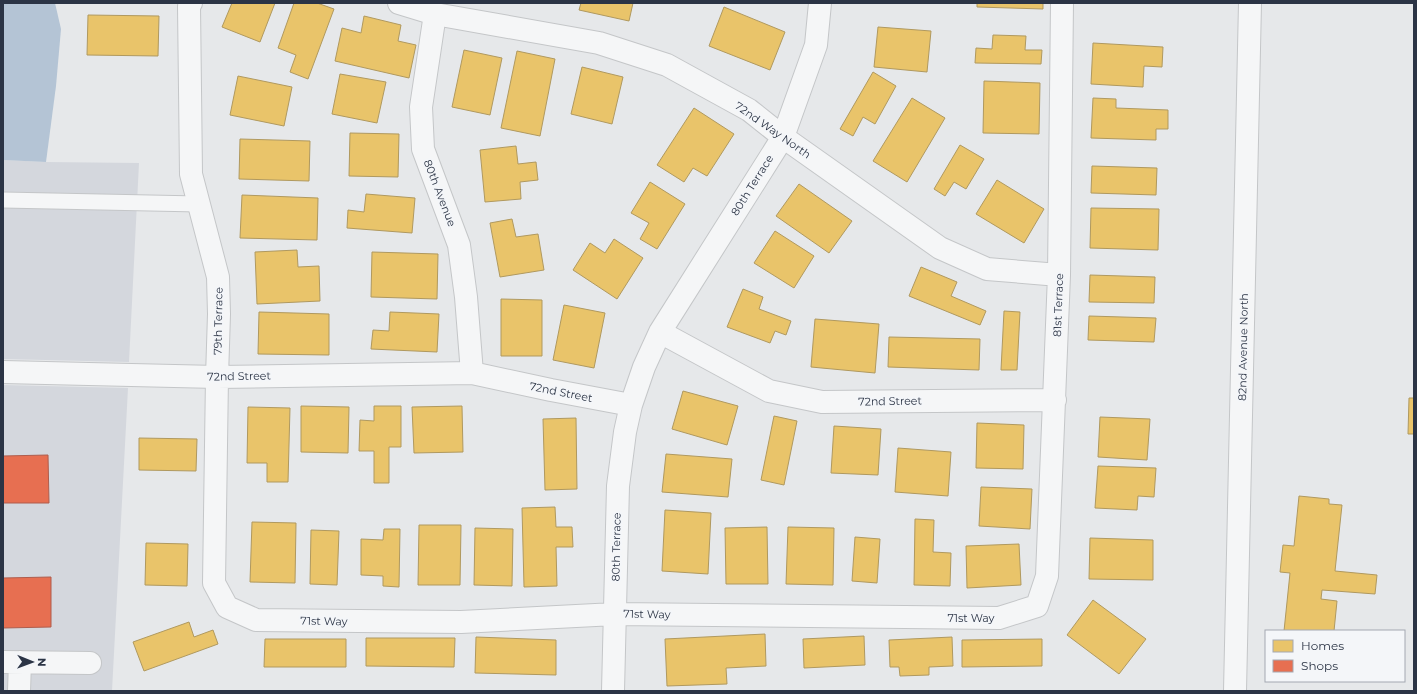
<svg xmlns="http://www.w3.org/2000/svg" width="1417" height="694" font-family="Montserrat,sans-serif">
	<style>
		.built { fill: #d4d7dd }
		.water { fill: #b4c4d5 }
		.homes { fill: #e9c46a; stroke: #b0995f }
		.shops { fill: #e76f51; stroke: #af5d4d }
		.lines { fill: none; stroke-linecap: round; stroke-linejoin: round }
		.lane-casing { stroke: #c4c6c8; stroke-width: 17 }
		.street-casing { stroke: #c4c6c8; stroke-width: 24 }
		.lane { stroke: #f5f6f7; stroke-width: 15 }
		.street { stroke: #f5f6f7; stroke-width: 22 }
		.labels { text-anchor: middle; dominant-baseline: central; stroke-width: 4; stroke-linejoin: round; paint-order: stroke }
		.street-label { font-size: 11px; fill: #2b3445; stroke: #f4f6f9 }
	</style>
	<rect width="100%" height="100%" fill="#e6e8ea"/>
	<path class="built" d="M3,160l43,2 93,1 -10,199 -126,-3z
		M3,385l125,3 -16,303h-109z"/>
	<path class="water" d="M3,3h52l6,26 -5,57 -10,76 -43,-2z"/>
	<path class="homes" d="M232,3h43l-15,39 -38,-15z
		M294,3h23l17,6 -26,70 -18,-7 6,-17 -18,-7z
		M581,3h52l-4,18 -50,-11z
		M977,3h66v6l-66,-2z
		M724,7l61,25 -15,38 -61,-24z
		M88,15l71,1 -1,40 -71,-1z
		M364,16l37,9 -3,16 18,4 -7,33 -74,-17 7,-33 19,5z
		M878,27l53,4 -4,41 -53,-5z
		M993,35l33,1 -1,14h17l-1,14 -66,-1 1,-15 16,1z
		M1093,43l70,4 -1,20 -18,-1 -1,21 -52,-3z
		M464,50l38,8 -12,57 -38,-8z
		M517,51l38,8 -15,77 -39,-8z
		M582,67l41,10 -11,47 -41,-10z
		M873,72l23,14 -21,38 -12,-7 -10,19 -13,-7z
		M340,74l46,8 -9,41 -45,-9z
		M238,76l54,11 -8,39 -54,-11z
		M984,81l56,2 -1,51 -56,-1z
		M912,98l33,20 -38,64 -34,-21z
		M1093,98l23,1v9l52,2v19h-12v11l-65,-2z
		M694,108l40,26 -27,42 -14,-8 -9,14 -27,-17z
		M350,133l49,1 -1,43 -49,-1z
		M240,139l70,2 -1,40 -70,-2z
		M960,145l24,14 -18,30 -12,-7 -9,14 -11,-7z
		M516,146l2,18 18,-2 2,18 -18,2 1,17 -36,3 -5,-52z
		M1092,166l65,2 -1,27 -65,-2z
		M997,180l47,29 -20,34 -48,-29z
		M650,182l35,22 -28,45 -17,-10 9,-16 -18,-10z
		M799,184l53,37 -23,32 -53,-37z
		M366,194l49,4 -3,35 -65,-5 1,-18 16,2z
		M242,195l76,3 -1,42 -77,-2z
		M1091,208l68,1 -1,41 -68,-2z
		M512,219l4,18 22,-3 6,36 -44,7 -10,-54z
		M775,231l39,25 -20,32 -40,-25z
		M614,239l29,19 -26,41 -44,-29 17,-27 15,10z
		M297,250l1,17 21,-1 1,35 -63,3 -2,-52z
		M372,252l66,2 -1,45 -66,-2z
		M921,267l36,15 -6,14 35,15 -6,14 -71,-29z
		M1090,275l65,2 -1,26 -65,-1z
		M743,289l20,8 -4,12 32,12 -5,14 -11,-4 -5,12 -43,-16z
		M501,299l41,1v56h-41z
		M564,305l41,8 -11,55 -41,-8z
		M1004,311l16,1 -3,58h-16z
		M259,312l70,2v41l-71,-1z
		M390,312l49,2 -2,38 -66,-3 2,-19 16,1z
		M1089,316l67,2 -2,24 -66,-2z
		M815,319l64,5 -4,49 -64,-6z
		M889,337l91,2 -1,31 -91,-3z
		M683,391l55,15 -11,39 -55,-16z
		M1409,398h5v36h-6z
		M301,406l48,1 -1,46 -47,-1z
		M374,406h27v41h-12v36h-15v-32h-15l1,-31 14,1z
		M462,406l1,46 -49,1 -2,-46z
		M248,407l42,1 -2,74h-21v-19h-20z
		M774,416l23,5 -13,64 -23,-5z
		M1100,417l50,2 -3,41 -49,-3z
		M576,418l1,71 -32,1 -2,-71z
		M977,423l47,2 -1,44 -47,-1z
		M834,426l47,3 -3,46 -47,-2z
		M139,438l58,1 -1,32 -57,-1z
		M898,448l53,4 -3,44 -53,-4z
		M666,454l66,5 -4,38 -66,-5z
		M1098,466l58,2 -2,29 -16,-1 -1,14 -42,-2z
		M981,487l51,2 -2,40 -51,-3z
		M1299,496l30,3v5l13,1 -7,66 42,4 -2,19 -53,-4 -1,9 16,2 -3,30h-50l6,-58 -10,-1 3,-27 11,1z
		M555,507l1,20h16l1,20h-17l1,39 -33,1 -2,-79z
		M665,510l46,3 -3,61 -46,-3z
		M915,519l19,1 -1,32 18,1 -1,33 -36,-1z
		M252,522l44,1 -1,60 -45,-1z
		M419,525h42l-1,60h-42z
		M767,527l1,57h-42l-1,-56z
		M788,527l46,1 -1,57 -47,-1z
		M475,528l38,1 -1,57 -38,-1z
		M384,529h16l-1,58 -16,-1v-10l-22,-1v-36l22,1z
		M311,530l28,1 -2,54 -27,-1z
		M855,537l25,2 -3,44 -25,-2z
		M1090,538l63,2v40l-64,-1z
		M146,543l42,1 -1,42 -42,-1z
		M1019,544l2,41 -54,3 -1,-42z
		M1093,600l53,39 -27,35 -52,-39z
		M189,622l5,15 19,-7 5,14 -74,27 -11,-29z
		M765,634l1,32 -40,2 1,16 -60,2 -2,-47z
		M864,636l1,29 -61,3 -1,-29z
		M476,637l80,3v35l-81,-2z
		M952,637l1,29 -24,1v8l-29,1 -1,-9h-9l-1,-27z
		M366,638h89l-1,29 -88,-1z
		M265,639h81v28h-82z
		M1042,639v27l-80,1v-27z"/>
	<path class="shops" d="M48,455l1,48h-46v-47z
		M51,577v50l-48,1v-50z"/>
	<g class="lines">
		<defs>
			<path id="lane" d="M3,200l196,4"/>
			<path id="street" d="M191,3l-2,3 2,168 27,103 1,37 -2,63 -3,206 13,24 29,13 205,2 154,-8 384,4 38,-12 10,-30 12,-301 3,-272
				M399,3l36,11 164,29 68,22 82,45 34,27 157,111 47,21 72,6
				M435,14l-14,93 2,42 36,96 7,52 6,76
				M660,332l109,59 53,11 233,-2
				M3,372l214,5 255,-4 79,17 80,15
				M3,662l87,1
				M19,691l1,-29
				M613,691l5,-205 7,-54 6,-27 13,-38 16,-35 123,-195 33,-92 4,-42
				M1235,691l15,-688"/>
		</defs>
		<use href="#lane" class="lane-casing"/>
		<use href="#street" class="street-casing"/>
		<use href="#lane" class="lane"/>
		<use href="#street" class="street"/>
	</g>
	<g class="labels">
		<g class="street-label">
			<text transform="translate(773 130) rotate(35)">72nd Way North</text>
			<text transform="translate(752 185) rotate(-58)">80th Terrace</text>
			<text transform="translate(440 193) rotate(69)">80th Avenue</text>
			<text transform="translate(1058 305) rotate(-88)">81st Terrace</text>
			<text transform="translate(218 321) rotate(-89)">79th Terrace</text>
			<text transform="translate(1243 347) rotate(-89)">82nd Avenue North</text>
			<text transform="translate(239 376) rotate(-1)">72nd Street</text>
			<text transform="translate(561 392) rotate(11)">72nd Street</text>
			<text transform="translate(890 401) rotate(-1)">72nd Street</text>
			<text transform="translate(616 547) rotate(-89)">80th Terrace</text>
			<text transform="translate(647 614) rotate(1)">71st Way</text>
			<text x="971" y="618">71st Way</text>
			<text transform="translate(324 621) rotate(1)">71st Way</text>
		</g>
	</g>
	<rect width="1417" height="694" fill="none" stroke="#2b3445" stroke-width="8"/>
	<rect x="1265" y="630" width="140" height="52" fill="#f4f6f9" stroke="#a4a8b1"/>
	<rect x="1273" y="640" width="20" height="12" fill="#e9c46a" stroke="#a4a8b1"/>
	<text x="1301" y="650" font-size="12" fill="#2b3445">Homes</text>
	<rect x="1273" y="660" width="20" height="12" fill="#e76f51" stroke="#a4a8b1"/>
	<text x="1301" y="670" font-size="12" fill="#2b3445">Shops</text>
	<g transform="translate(32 662) rotate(91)" stroke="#f4f6f9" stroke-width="3" paint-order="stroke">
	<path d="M0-3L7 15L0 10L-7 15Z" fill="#2b3445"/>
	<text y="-6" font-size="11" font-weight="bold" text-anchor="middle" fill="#2b3445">N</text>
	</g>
</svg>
